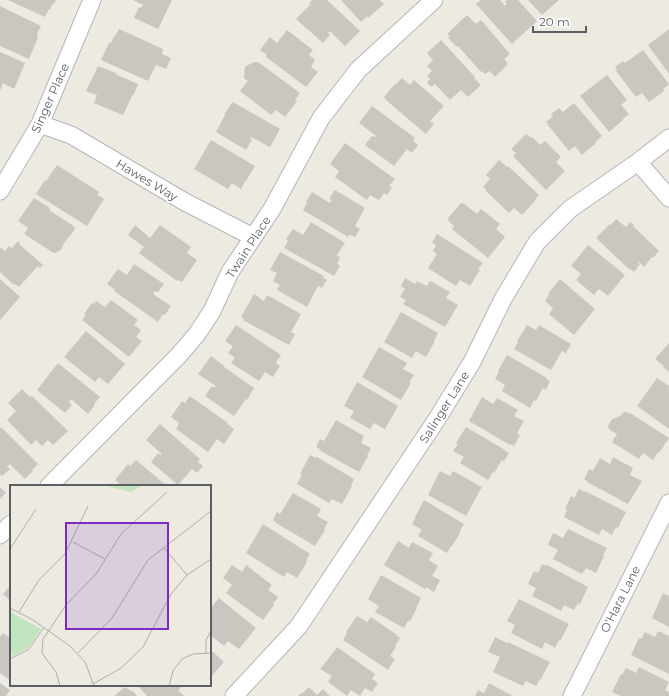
<svg xmlns="http://www.w3.org/2000/svg" width="669" height="696" font-family="Montserrat,sans-serif">
	<style>
		.building { fill: #cac7c1 }
		.lines { fill: none; stroke-linecap: round; stroke-linejoin: round }
		.street-casing { stroke: #b3b6b9; stroke-width: 19 }
		.street { stroke: #fff; stroke-width: 17 }
		.labels { text-anchor: middle; dominant-baseline: central; stroke-width: 3.5; stroke-linejoin: round; paint-order: stroke }
		.street-label { font-size: 12px; fill: #5a5f63; stroke: #fff }
		.inset-road { fill: none; stroke: #aeaeab; stroke-width: 1 }
		.view { fill: #7b2cbf; fill-opacity: 0.15; stroke: #7b2cbf; stroke-width: 2 }
		.inset-edge { fill: none; stroke: #5a5f63; stroke-width: 2 }
	</style>
	<rect width="100%" height="100%" fill="#edeae2"/>
	<path class="building" d="M8,0h48l-2,4 -1,-1 -3,6h-1l-4,8z
		M133,0h39l-14,29 -24,-11 5,-11 2,1 2,-3z
		M312,0h15l33,31 -15,15 -15,-15 -2,2 2,2 -7,8 -27,-24 15,-15 -2,-1z
		M341,0h39l4,4 -16,14 -1,-2 -6,6z
		M481,0h19l5,6 2,-2 -2,-2 2,-2h11l19,21 -25,23 -36,-40z
		M528,0h31l-17,15z
		M0,6l41,20 -4,8 1,4 -1,2 -8,19 -29,-13z
		M467,15l9,9 5,-4 29,34 -6,5 4,5 -13,13 -5,-6 -5,3 -3,-3 -1,1 -23,-26 -1,1 -9,-9 2,-2 -3,-2z
		M119,29l44,20 -1,5 9,4 -5,11 -10,-4 -8,16 -47,-21 8,-17h2l3,-7h1z
		M669,29v45l-21,-29z
		M287,30l26,20 -4,5 6,5 -4,7 7,5 -12,15 -40,-30 1,-2 -7,-5 10,-13 7,6z
		M441,40l34,37 -1,1 7,7 -13,12 -7,-7 -11,10 -15,-16 -4,3 -4,-5 3,-3 -3,-3 5,-5 -5,-5 6,-6 -6,-7z
		M643,50l26,34 -6,5 1,2 -15,11 -7,-9 -6,4 -20,-26 1,-1 -2,-3 8,-6 2,2z
		M0,52l25,11 -11,26 -11,-6 -3,8z
		M254,62h3l4,2 39,29 -5,7 2,1 -12,16 -9,-7 -5,5 -31,-24 8,-10 -4,-3 1,-11 3,-2z
		M98,66l18,7 -1,1 23,10 -4,10h-1l-10,21 -29,-12 3,-8 -11,-4z
		M607,75l20,25 -6,5 8,9 -6,5v1l-14,12 -29,-36z
		M402,78l8,7 4,-5 30,26 -14,15 4,3 -8,10 -39,-33 -3,-4 11,-13h1z
		M233,102l47,27 -10,18 -19,-10 -1,2 2,1 -6,10 -30,-18 9,-17h-1l7,-11z
		M574,103l28,33 -7,6 1,1 -14,12 -7,-9 -6,5 -21,-26h1l-3,-3 7,-6 -2,-2 8,-6 4,4z
		M372,106l43,32 -2,3 5,4 -6,8 -5,-4 -13,17 -29,-21 7,-9 3,1 1,-1 -17,-13z
		M526,134l5,4 1,-1 8,8 5,-4 16,16 -5,5 9,9 -19,19 -33,-34 3,-3 -5,-4z
		M211,140l44,26 -9,15h-1l-4,8 -9,-6 -4,6 -34,-20z
		M345,143l50,36 -6,7 3,1 -5,8 -3,-2 -5,7 -9,-5 -3,5 -32,-23 4,-6 -9,-7z
		M499,160l8,7 1,-1 31,29 -4,5v1l-13,14 -8,-7 -5,5 -24,-23 1,-1 -3,-2 7,-8 -4,-4z
		M57,165l42,27 -2,3 7,4 -17,27 -51,-32 9,-14 1,1z
		M335,190l30,18 -10,18 5,3 -5,8 -4,-2h-2l-1,2 -45,-27 4,-7 -1,-1 6,-10 18,11 2,-3 -3,-1z
		M34,198l16,10 -1,2 26,17 -1,4 -10,12 -3,7 -6,3 -3,-1 -28,-18 4,-6 -10,-7z
		M463,203l14,11 4,-5 19,15 -4,5 9,8 -17,21 -36,-29 2,-3 -5,-4 -1,-4 12,-14z
		M616,219l10,8 4,-5 4,3 -1,1 26,25 -6,7 -1,-1 -8,10 -6,-6 -1,1 3,2 -6,8 -3,-3 -1,1 -34,-32 14,-14 1,1z
		M311,222l34,21 -8,12 3,3 -3,6 3,2 -6,10 -7,-4 -43,-24 4,-7 -2,-2 7,-10 10,6z
		M135,225l15,13 10,-13 31,22 -4,6 10,7 -15,22 -4,-2 -1,1 -38,-28 5,-6 -16,-12z
		M437,234l46,29 -5,6 2,1 -10,16 -10,-6 -4,6 -28,-18 9,-14 -4,-3 3,-6 -4,-2z
		M18,241l2,2 -1,1 24,21 -3,3 -2,-2 -19,21 -4,-3 -1,1 -14,-13v-25l5,4 4,-5 3,2z
		M588,245l37,30 -17,21 -9,-7 -5,6 -18,-15 5,-6 -10,-8z
		M280,252l44,24 -1,2 4,2 -5,8 -4,-2 -11,21 -30,-17 3,-5 -7,-4 4,-8 -7,-3z
		M134,264l30,20 -6,8 -3,-1 -2,3 18,12 -6,9 -2,-1 -5,8 -44,-31 1,-1 -8,-6 11,-15 9,6z
		M405,278l10,6 2,-3 10,5 3,-5 20,11 -4,6 12,7 -13,22 -42,-23 3,-4 -6,-3 5,-8 -4,-3z
		M0,279l20,18 -20,23z
		M560,279l35,30 -21,26 -25,-21 4,-6 -8,-7 4,-6 -1,-1z
		M254,294l10,7 3,-6 34,19 -10,18 4,2 -6,11 -46,-25 1,-1 -3,-2z
		M111,300l27,20 -4,5 7,5 -5,7 6,4 -13,16 -47,-37 4,-5 -2,-1 8,-11 2,1 2,-3 9,6z
		M401,312l37,21 -4,8h1l-9,16 -10,-6 -4,7 -28,-16z
		M236,325l45,30 -5,8 4,3 -7,11 -8,-5 -6,9 -28,-18 4,-5 -7,-5 5,-7 -8,-5z
		M527,325l9,5 3,-5 32,19 -5,9 -4,-2 -11,19 -37,-21 4,-7 -1,-1z
		M86,331l39,33 -17,20 -9,-7 -4,5 -31,-25z
		M669,343v29l-6,-5 1,-1 -9,-7z
		M379,347l28,16 -4,6 11,6 -5,7 2,1 -10,17 -39,-23z
		M507,355l40,23 -1,1 4,2 -4,9 -3,-2 -7,13 -2,-1 -4,8 -28,-17 3,-6 -10,-6 4,-7 -1,-1z
		M211,356l13,10v1l30,21 -7,12 -1,-1 -12,17 -29,-20 7,-10 2,2 2,-2 -18,-12z
		M58,363l42,34 -6,7 1,1 -7,9 -17,-15 -2,3 3,3 -7,8 -28,-23z
		M657,378l12,8v43l-32,-23z
		M357,382l41,24 -13,23 -11,-6 -4,6 -20,-11 4,-7 -10,-5z
		M22,389l8,8 2,-1 36,35 -15,14 -5,-5 -6,6 -6,-6 -5,5 -24,-25 9,-9 -8,-8z
		M190,396l38,27 -1,1 7,5 -10,15 -7,-5 -9,13 -32,-23 3,-6 -8,-6 11,-16 3,2z
		M482,397l11,7 4,-6 21,12 -4,6 10,5 -7,12 3,2 -6,11 -3,-2 -1,1 -41,-24z
		M624,412h3l2,2 1,-1 39,25 -10,15 -1,-1 -5,8 -10,-7 -4,6 -27,-17 5,-8 -7,-4 -2,-3 1,-3 3,-5 8,-3z
		M336,420l28,16 -3,7 10,5 -4,8h1l-9,16 -40,-22 1,-1 -4,-2 4,-8 4,2z
		M160,424l40,35 -2,3 5,4 -6,7 -5,-4 -14,16 -27,-23 7,-9 2,2 2,-1 -16,-14z
		M1,427l37,37 -6,6 1,1 -8,8 -15,-15 -3,3 3,2 -8,7 -2,-2v-46z
		M466,427l39,23v1l4,2 -5,8 -2,-1 -8,13 -1,-1 -5,8 -28,-17 4,-6 -11,-6 5,-7 -2,-1z
		M310,455l6,3 1,-1 37,22 -3,7h1l-10,18 -10,-5 -3,4 -32,-19 5,-9 -2,-1z
		M613,457l20,11 -3,7 12,6 -14,23 -41,-22v-1l-3,-2 5,-10 4,2 7,-13 10,6z
		M136,460l31,26h-45l-7,-6 13,-16 2,2z
		M440,471l10,5 3,-5 29,16 -16,29 -38,-21z
		M0,487l6,6 -6,6z
		M579,489l6,3v-1l41,21 -8,16 -2,-1 -4,8 -10,-6 -3,6 -35,-18 3,-7 -2,-1 6,-13 3,2z
		M293,493l28,16 -4,7 11,6 -4,7 1,1 -10,16 -39,-23v-1l-3,-2 4,-8 3,2z
		M424,500l40,24 -5,9h1l-8,13h-1l-4,7 -29,-17 4,-6 -10,-6 4,-7h-1z
		M263,524l47,30 -4,7 1,1 -10,16 -10,-6 -3,5 -38,-24z
		M568,529l39,19 -4,7 1,1 -8,17 -10,-5 -4,6 -29,-15 5,-9 -10,-5 5,-12 10,5z
		M398,541l11,7 3,-6 21,11 -4,7 9,6 -6,10 8,4 -6,12 -8,-5 -1,2 -41,-24z
		M542,564l5,2v-1l41,22 -8,17 -2,-1 -4,7 -10,-5 -3,6 -29,-15 4,-8 -8,-4 6,-13 4,2z
		M232,565l10,7 4,-7 26,20 -4,5 10,7 -5,7 1,1 -11,15 -37,-27 6,-8 -9,-7z
		M381,575l40,23 -5,10h1l-7,13h-2l-4,7 -29,-16 4,-6 -11,-7z
		M11,585v16l-8,-7z
		M663,593l6,3v31l-17,-9z
		M219,598l37,30 -17,21 -11,-8 -4,5 -14,-11v-26z
		M519,599l50,25 -9,17 -1,-1 -4,8 -10,-6 -3,7 -31,-16 4,-8 -8,-4z
		M357,616l10,6 4,-5 26,18v1l3,2 -5,8 1,1 -6,9 5,3 -7,11 -45,-30 4,-7 -1,-1z
		M658,631l11,5v38l-38,-19 8,-17 2,1 4,-7 10,5z
		M3,633l8,6v39l-1,2 -10,-7v-36z
		M495,637l12,6 1,-1 42,20 -9,17h-1l-4,7 -10,-5 -3,5 -30,-14 7,-15 -12,-5z
		M337,647l38,27 -3,5 6,4 -6,9 -7,-4 -5,8 -9,-6 -4,6 -19,-14 4,-6 -12,-7 8,-10z
		M210,649l14,13 -14,16z
		M639,667l30,15 -4,8 4,2v4h-48l-9,-4 9,-18 1,1 4,-7 10,5z
		M0,683l10,7 -4,6h-6z
		M489,683l24,13h-38l3,-6 6,3z
		M137,685h47l-6,5 6,6h-37z
		M125,687l6,4 1,-1 5,6h-23z
		M309,687l8,8 6,-6 7,7h-32l4,-4 1,1z"/>
	<g class="lines">
		<defs>
			<path id="street" d="M40,124l31,11 114,67 68,35
				M638,162l31,36
				M0,191l40,-67 52,-124
				M49,486l130,-131 18,-21 15,-23 18,-39 42,-63 49,-91 37,-48 76,-70
				M0,535l11,-11
				M234,696l65,-70 138,-207 35,-57 31,-63 34,-57 33,-33 68,-47 31,-24
				M572,696l97,-193"/>
		</defs>
		<use href="#street" class="street-casing"/>
		<use href="#street" class="street"/>
	</g>
	<g class="labels">
		<g class="street-label">
			<text transform="translate(50 98) rotate(-66)">Singer Place</text>
			<text transform="translate(147 180) rotate(31)">Hawes Way</text>
			<text transform="translate(248 247) rotate(-57)">Twain Place</text>
			<text transform="translate(444 407) rotate(-58)">Salinger Lane</text>
			<text transform="translate(620 599) rotate(-63)">O'Hara Lane</text>
		</g>
	</g>
	<g transform="translate(10 485)">
		<rect width="201" height="201" fill="#edeae2"/>
		<path d="M92,0h40l-11,7zM0,127l31,17 -12,18 -16,9 -3,-8z" fill="#c2e4bf"/>
		<path class="inset-road" d="M63,57l32,17M154,63l23,27M0,64l26,-40M0,123l23,12 37,26 15,16 9,24M9,127l20,-32 26,-26 23,-48M68,168l34,-35 36,-58 63,-49M196,168v-13l5,-9M0,174l19,-10 15,-22M83,199l28,-16 22,-21 28,-53 16,-19 24,-16M50,201l-4,-14 -14,-19 1,-14 23,-34 30,-31 25,-40 46,-42M159,201l4,-15 9,-12 11,-5 18,-1"/>
		<path class="view" d="M56,38h102v106h-102z"/>
		<rect width="201" height="201" class="inset-edge"/>
	</g>
	<path d="M533 26v6h53v-6" fill="none" stroke="#5a5f63" stroke-width="2"/>
	<text x="539" y="26" font-size="12" fill="#5a5f63" stroke="#ffffff" stroke-width="3" paint-order="stroke">20 m</text>
</svg>
